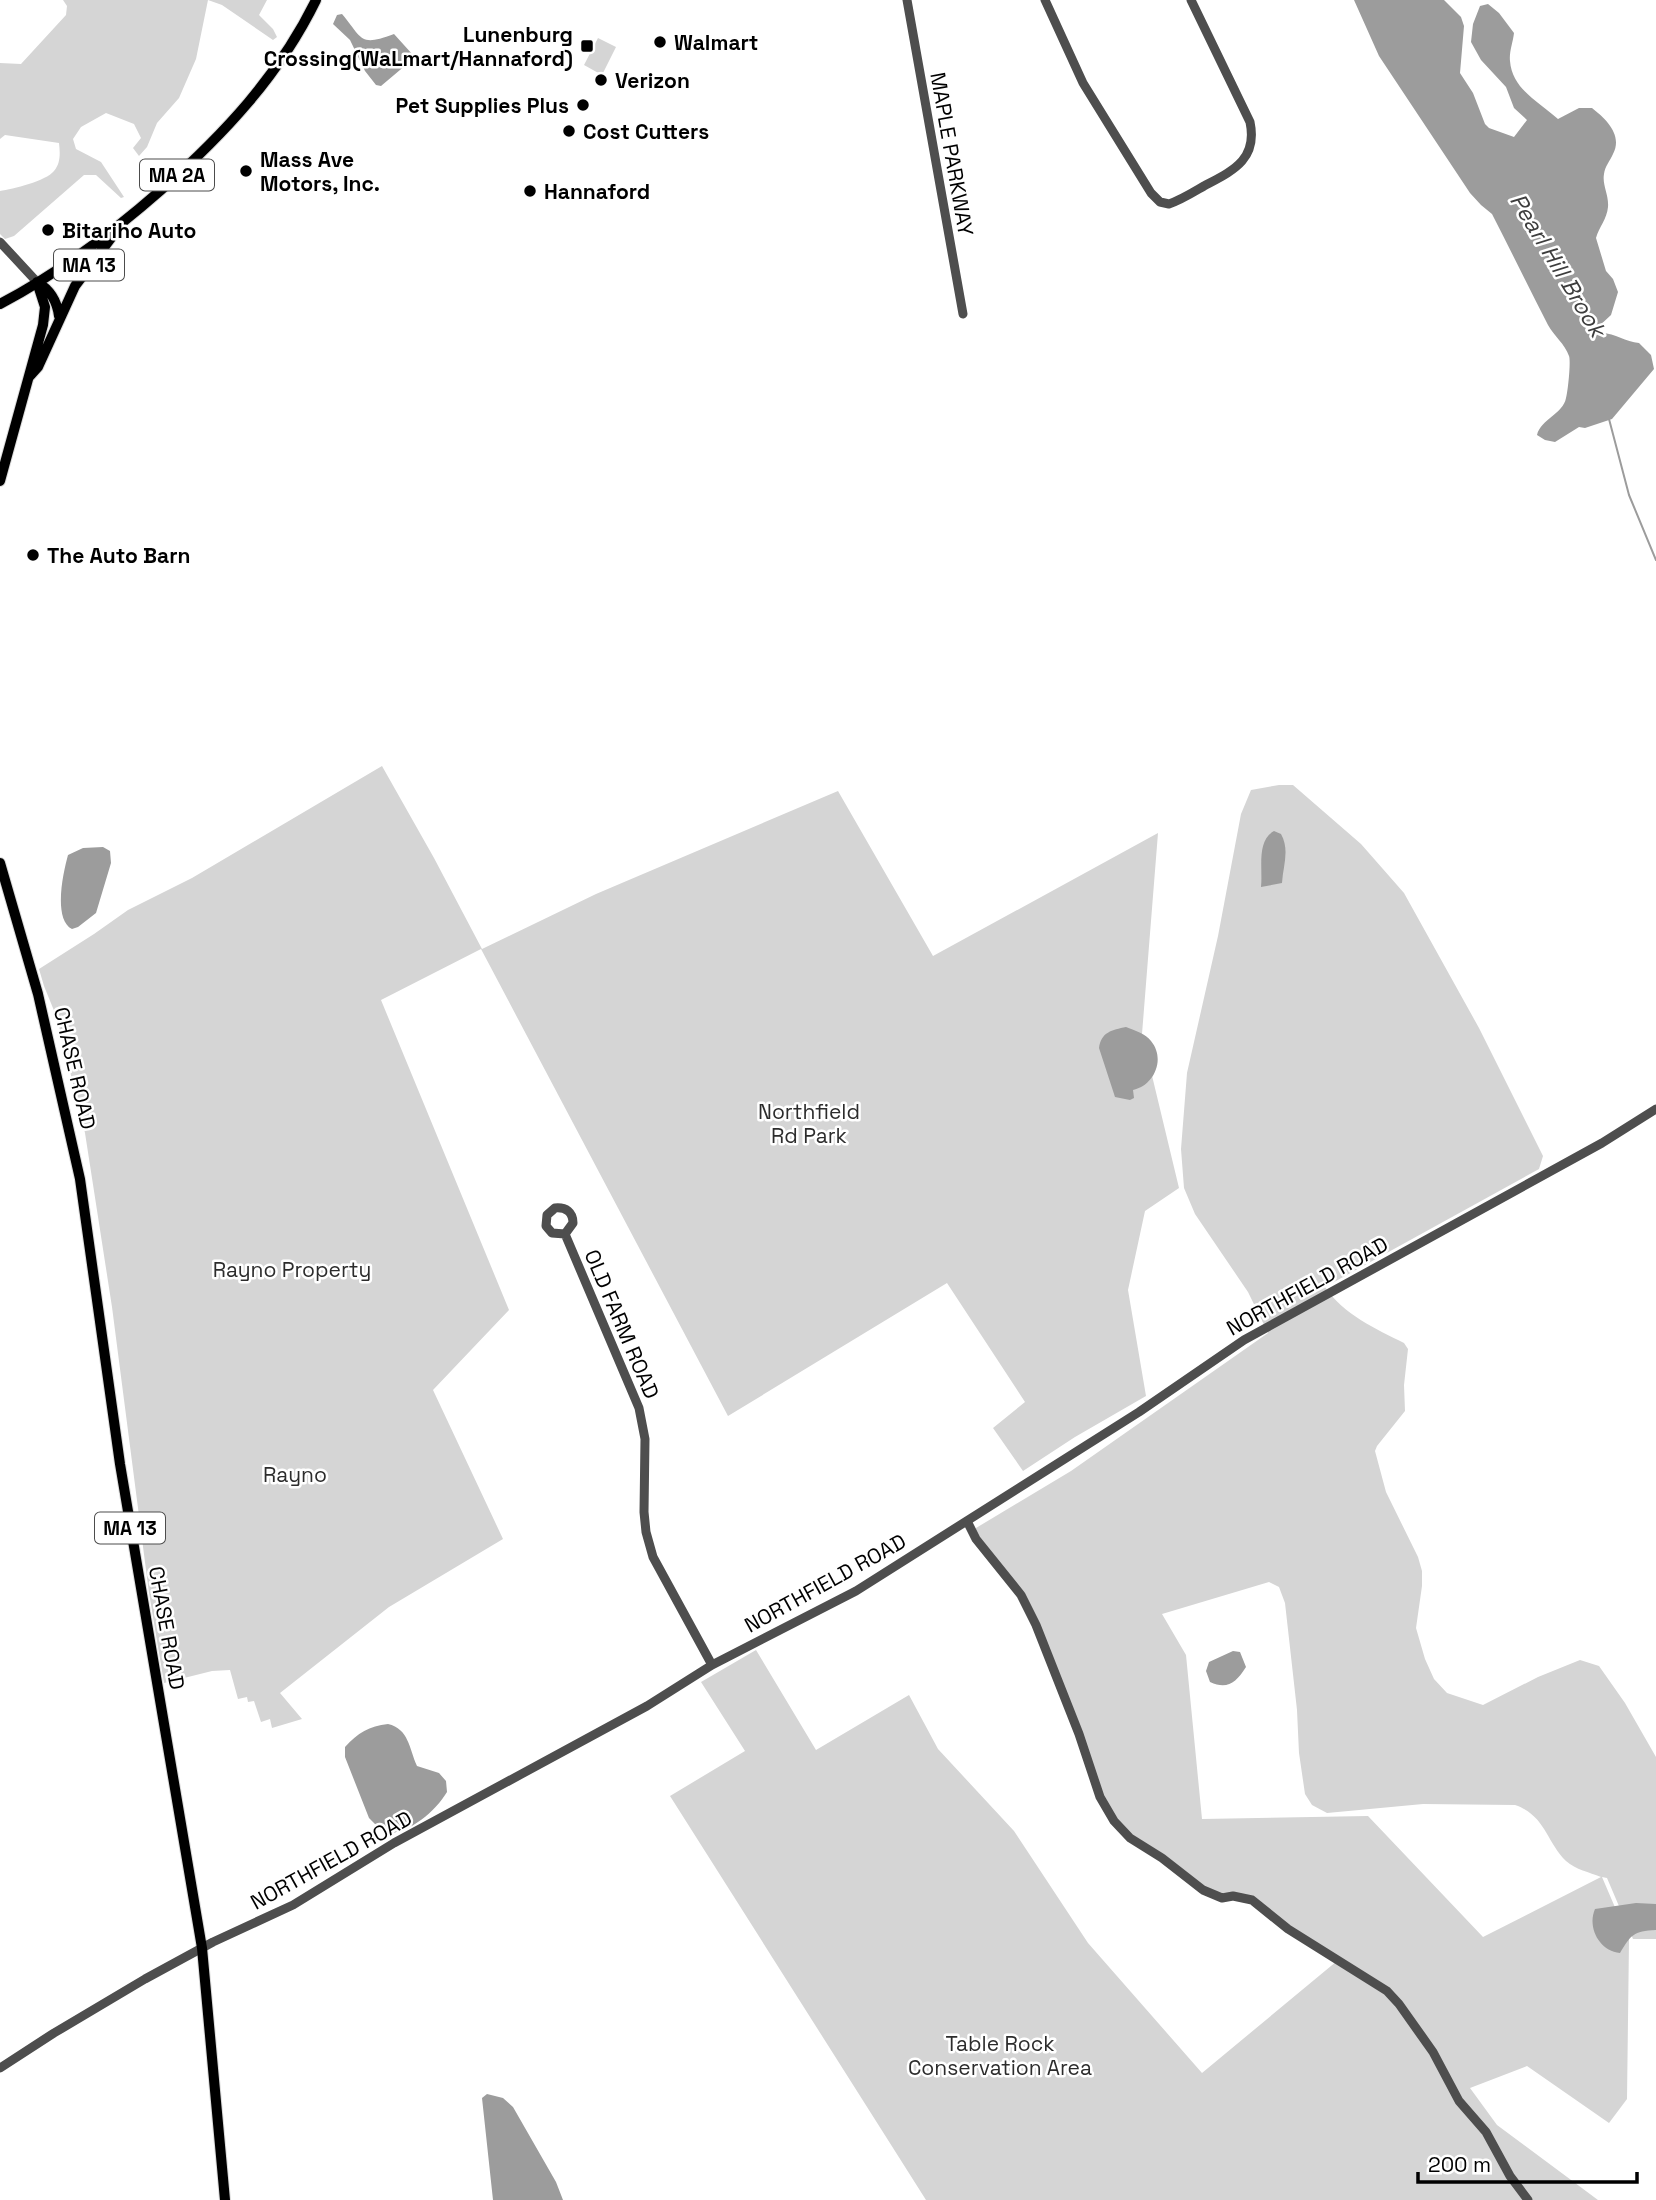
<svg xmlns="http://www.w3.org/2000/svg" width="1656" height="2200" font-family="'Space Grotesk',sans-serif">
	<style>
		.green { fill: #d5d5d5; fill-rule: evenodd }
		.water { fill: #9c9c9c }
		.lines { fill: none; stroke-linecap: round; stroke-linejoin: round }
		.stream { stroke: #9c9c9c; stroke-width: 2 }
		.major-casing { stroke: #dbdbdb; stroke-width: 12 }
		.minor { stroke: #4e4e4e; stroke-width: 9 }
		.major { stroke: #000; stroke-width: 10 }
		.poi-dot { fill: #000; stroke: #fff; stroke-width: 2.5 }
		.labels { text-anchor: middle; dominant-baseline: central; stroke-width: 5; stroke-linejoin: round; paint-order: stroke }
		.shield { fill: #fff; stroke: #4c4c4c; stroke-width: 2 }
		.shield-label { font-size: 19px; font-weight: bold; fill: #000 }
		.poi-label { font-size: 21px; font-weight: bold; fill: #000; stroke: #fff; text-anchor: start }
		.street-label { font-size: 21px; fill: #000; stroke: #fff }
		.park-label { font-size: 21px; fill: #2c2c2c; stroke: #fff }
		.water-label { font-size: 23px; font-style: italic; fill: #3d3d3d; stroke: #fff }
	</style>
	<rect width="100%" height="100%" fill="#fff"/>
	<path class="green" d="M63,0h145l-12,59 -17,39 -22,25 -10,24 -8,9 -6,-8 8,-10 -7,-14 -28,-11 -25,14 -8,12 3,10 25,13 23,35 -3,1 -25,-23h-12l-70,61 -9,3 -5,-5v-43c13,-2 46,-10 54,-20 7,-8 6,-19 5,-28l-54,-8 -5,4v-76l21,1 45,-49 1,-9z
		M208,0h59l-8,15 14,14 4,8 -4,3 -51,-35z
		M598,38l18,9 -14,28 -18,-10z
		M382,766l52,92 48,91 114,-55 242,-103 95,165 225,-123 -16,201 37,154 -34,23 -17,79 18,106 -71,41 -52,34 -30,-43 32,-26 -78,-119 -219,133 -247,-467 -100,51 128,310 -76,80 70,149 -114,68 -109,86 22,26 -30,9 -2,-9 -9,3 -7,-21 -6,1 -1,-5 -9,2 -8,-29 -18,1 -48,12 -15,-90 -37,-286 -27,-174 -28,-115 -13,-32 -5,-17 55,-35 34,-24 64,-32z
		M1279,785h14l68,59 43,49 75,135 64,128 -4,13 -214,118c18,27 51,42 79,56l4,6 -4,36 1,26 -28,35 -2,5 11,41 32,65 4,14v15l-6,42 9,31 9,20 13,14 36,12 55,-28 42,-17 19,6 26,37 31,54v182h-23l-26,-61 -5,-1 27,63 -2,159 -18,24 -82,-57 -57,22 27,37 101,75h-672l-256,-404 75,-45 -44,-69 55,-32 60,100 93,-55 29,54 76,82 74,112 114,130 135,-112 -85,-61 -38,-4 -100,-75 -93,-226 -45,-56v-11l95,-57 197,-138 -20,-41 -53,-78 -11,-26 -3,-39 6,-76 31,-137 23,-122 10,-24zM1269,1582l10,5 6,16 12,107 2,43 6,41 7,11 15,8 96,-9 92,1c30,10 31,36 51,56 10,9 23,11 35,16l-118,60 -115,-121 -166,3 -16,-164 -24,-41z"/>
	<path class="water" d="M1354,0h90l17,17 3,9 -4,47 13,20 12,31 4,4 25,9 13,-17 -13,-12 -8,-21 -25,-27 -10,-18 2,-18 7,-18 8,-2 11,9 15,20c-1,9 -5,19 -4,28 2,28 29,41 48,58l21,-11h13c14,11 31,27 21,46 -3,7 -8,12 -9,20 -2,11 5,21 4,33 -1,12 -9,20 -12,31l10,33 7,8 5,13 -7,23 -14,13 3,5c14,-1 25,9 39,10l12,12 3,14 -42,50 -27,9 -6,-1 -24,15 -10,-2 -8,-5c4,-16 26,-21 29,-37 2,-7 5,-37 3,-42 -4,-12 -15,-20 -21,-31 -19,-37 -37,-74 -56,-111l-11,-9 -11,-12 -91,-137z
		M342,14c21,25 17,33 52,20l19,21v4l-32,27 -5,-1 -11,-14 -15,-31 -17,-16 4,-9z
		M1274,831l7,3c9,16 2,32 1,49l-21,4c2,-18 -5,-46 13,-56z
		M103,847l7,4 1,12 -15,50 -18,14 -6,2c-19,-10 -9,-56 -4,-74l15,-7z
		M1126,1027c8,3 20,7 25,14 15,18 3,45 -18,49l1,8 -4,2 -15,-3 -16,-49c2,-16 13,-18 27,-21z
		M1233,1651l7,1 6,15c-10,16 -19,23 -36,15l-4,-11 3,-9z
		M388,1724c21,5 21,24 29,42l22,7 7,8 1,11c-12,20 -39,43 -63,41l-15,-15 -24,-61v-10c13,-14 24,-21 43,-23z
		M1636,1903l20,1v26c-23,1 -25,5 -36,23 -21,-2 -33,-26 -25,-44z
		M487,2094l16,4 10,9 43,75 7,18h-70l-11,-102z"/>
	<g class="lines">
		<path class="stream" d="M1609,419l20,76 27,65"/>
		<defs>
			<path id="major" d="M37,282c14,8 20,19 22,34
				M0,304c59,-31 112,-71 161,-114 62,-55 118,-114 155,-190
				M29,377l9,-10 37,-81 36,-48
				M0,481l43,-156 2,-18 -8,-25
				M0,863l38,131 42,185 40,285 82,484 23,252"/>
		</defs>
		<use href="#major" class="major-casing"/>
		<path class="minor" d="M907,0l56,314
			M1045,0l38,83 68,110 9,9 9,2c12,-4 23,-11 35,-18 28,-15 54,-26 46,-64l-59,-122
			M0,242l37,40
			M565,1234l-13,-1 -6,-7 1,-11 8,-7c11,-1 18,4 18,15l-8,11 74,174 6,31 -1,73 2,20 7,25 59,108
			M967,1521l9,18 45,56 15,30 43,109 21,63 14,24 16,17 32,20 41,32 19,8 11,-2 19,4 36,29 99,62 12,13 34,48 26,49 27,31 24,44 18,24
			M0,2068l54,-35 91,-54 68,-37 80,-37 101,-62 253,-137 65,-41 144,-74 283,-179 105,-72 358,-197 54,-34"/>
		<use href="#major" class="major"/>
	</g>
	<g class="poi-dot">
		<circle cx="660" cy="42" r="7"/>
		<rect x="580" y="39" width="14" height="14" rx="3.5"/>
		<circle cx="601" cy="80" r="7"/>
		<circle cx="583" cy="105" r="7"/>
		<circle cx="569" cy="131" r="7"/>
		<circle cx="246" cy="171" r="7"/>
		<circle cx="530" cy="191" r="7"/>
		<circle cx="48" cy="230" r="7"/>
		<circle cx="33" cy="555" r="7"/>
	</g>
	<g class="labels">
		<g class="shield">
			<rect x="140" y="159.5" width="74" height="31" rx="5"/>
			<rect x="54" y="249.5" width="70" height="31" rx="5"/>
			<rect x="95" y="1512.5" width="70" height="31" rx="5"/>
		</g>
		<g class="shield-label">
			<text x="177" y="175">MA 2A</text>
			<text x="89" y="265">MA 13</text>
			<text x="130" y="1528">MA 13</text>
		</g>
		<g class="poi-label">
			<text x="573" y="34" text-anchor="end">Lunenburg<tspan x="573" dy="24">Crossing(WaLmart/Hannaford)</tspan></text>
			<text x="674" y="42">Walmart</text>
			<text x="615" y="80">Verizon</text>
			<text x="569" y="105" text-anchor="end">Pet Supplies Plus</text>
			<text x="583" y="131">Cost Cutters</text>
			<text x="260" y="159">Mass Ave<tspan x="260" dy="24">Motors, Inc.</tspan></text>
			<text x="544" y="191">Hannaford</text>
			<text x="62" y="230">Bitariho Auto</text>
			<text x="47" y="555">The Auto Barn</text>
		</g>
		<g class="street-label">
			<text transform="translate(952 154) rotate(80)">MAPLE PARKWAY</text>
			<text transform="translate(75 1068) rotate(77)">CHASE ROAD</text>
			<text transform="translate(1307 1286) rotate(-29)">NORTHFIELD ROAD</text>
			<text transform="translate(622 1324) rotate(67)">OLD FARM ROAD</text>
			<text transform="translate(825 1583) rotate(-29)">NORTHFIELD ROAD</text>
			<text transform="translate(167 1628) rotate(80)">CHASE ROAD</text>
			<text transform="translate(331 1860) rotate(-29)">NORTHFIELD ROAD</text>
		</g>
		<g class="park-label">
			<text x="809" y="1111">Northfield<tspan x="809" dy="24">Rd Park</tspan></text>
			<text x="292" y="1269">Rayno Property</text>
			<text x="295" y="1474">Rayno</text>
			<text x="1000" y="2043">Table Rock<tspan x="1000" dy="24">Conservation Area</tspan></text>
		</g>
		<g class="water-label">
			<text transform="translate(1558 265) rotate(59)">Pearl Hill Brook</text>
		</g>
	</g>
	<path d="M1418 2172v10h219v-10" fill="none" stroke="#000000" stroke-width="3.5"/>
	<text x="1428" y="2172" font-size="21" fill="#000000" stroke="#ffffff" stroke-width="5" paint-order="stroke">200 m</text>
</svg>
